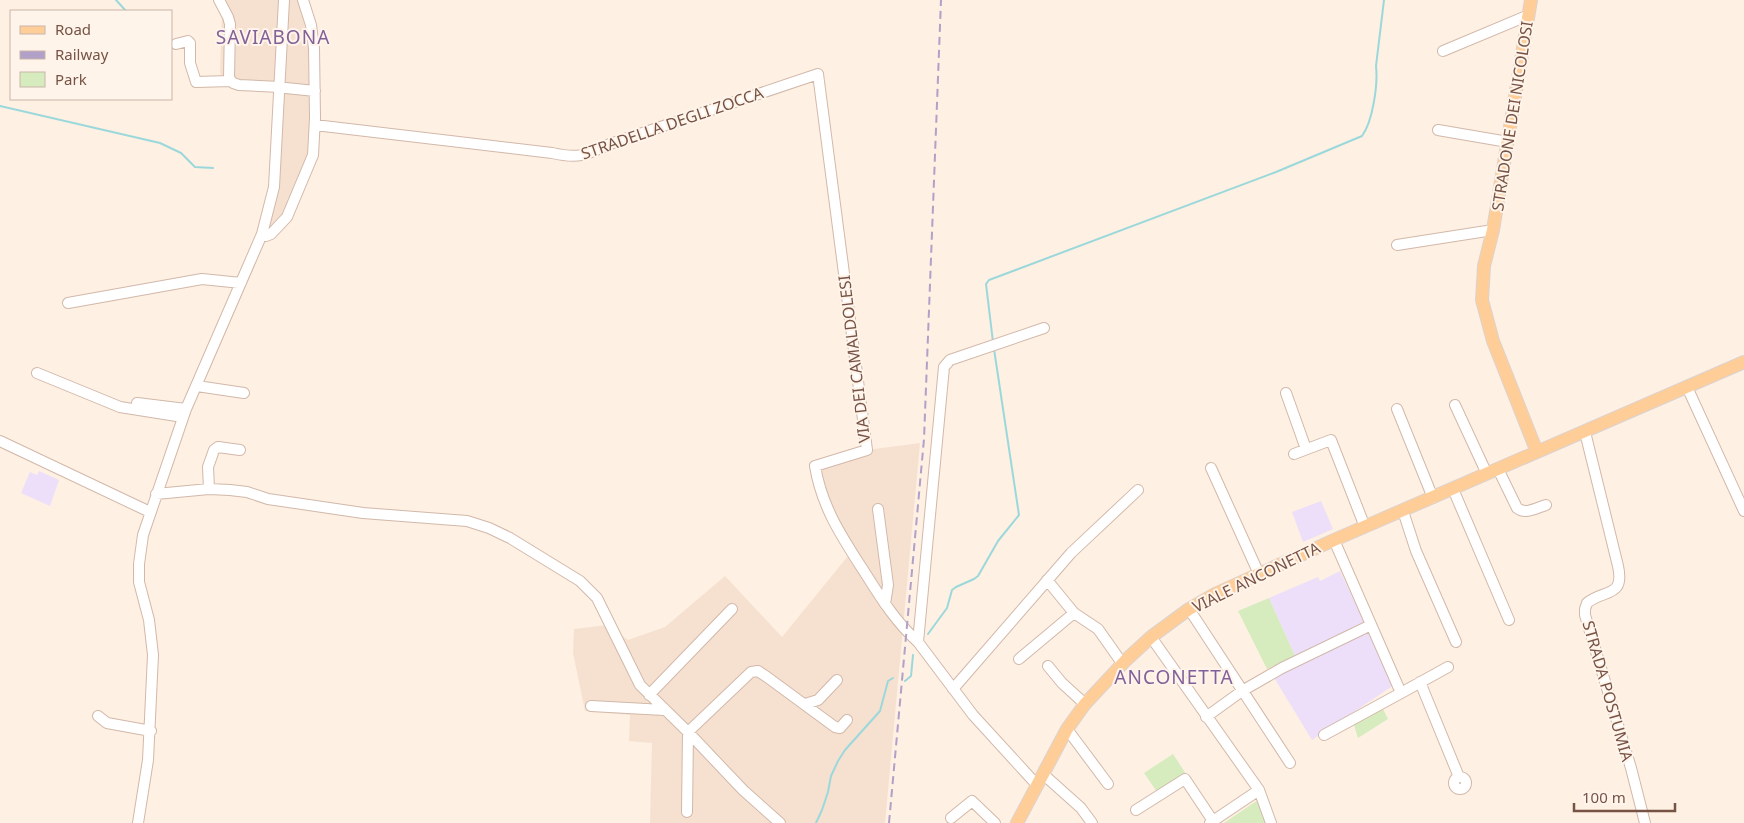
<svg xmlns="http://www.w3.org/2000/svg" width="1744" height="823" font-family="'Noto Sans',sans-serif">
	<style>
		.residential { fill: #f6e1d0 }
		.education { fill: #eddffa }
		.green { fill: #d6ecbf }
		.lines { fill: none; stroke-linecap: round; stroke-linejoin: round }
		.stream { stroke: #9bd8db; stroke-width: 2 }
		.minor-casing { stroke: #d2b8aa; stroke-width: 12 }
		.major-casing { stroke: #dcd2cf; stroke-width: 14 }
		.minor { stroke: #fff; stroke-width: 10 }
		.major { stroke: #ffce98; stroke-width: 12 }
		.rail { stroke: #b1a0c8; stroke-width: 2; stroke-dasharray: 8 5; stroke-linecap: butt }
		.labels { text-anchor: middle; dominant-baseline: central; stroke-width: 4; stroke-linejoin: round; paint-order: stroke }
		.street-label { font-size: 16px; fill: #775346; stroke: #fff4ea }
		.quarter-label { font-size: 19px; letter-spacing: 1px; fill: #82619b; stroke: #fff4ea }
	</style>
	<rect width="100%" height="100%" fill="#fef0e2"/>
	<path class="residential" d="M216,0h87l8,25 2,130 -26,62 -21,19 8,-49 6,-99 -58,-8 -2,-8 2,-56z
		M920,443l-35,380h-235l2,-80 -23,-2 1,-26 -45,-4 -12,-58 1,-24 34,-4 20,15 37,-13 60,-51 57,61 66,-81 28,42 -40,-70 -21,-62 52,-16z"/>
	<path class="education" d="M39,471l20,9 -9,26 -29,-13 9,-21 7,3z
		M1321,501l12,28 -30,13 -11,-30z
		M1340,571l24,51 -69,34 -26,-58 49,-21 2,4z
		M1368,630l3,1 23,47 -3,9 -79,53 -39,-64z"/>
	<path class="green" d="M1269,598l26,58 -28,13 -29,-58z
		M1383,709l5,10 -30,19 -4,-13z
		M1173,754l13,20 -29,18 -13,-19z
		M1257,801l9,22h-42l31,-21z"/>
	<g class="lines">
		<path class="stream" d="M116,0l10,11
			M0,106l160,37 21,10 14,14 18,1
			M993,342l-7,-58 3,-4 287,-108 86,-36c11,-15 16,-52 14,-70l8,-66
			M928,634l19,-26 5,-18 4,-3 18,-8 4,-3 20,-35 21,-26 -25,-166
			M905,681l6,-5 2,-21
			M816,823l6,-13 6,-18 3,-16 7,-15 7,-11 35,-39 8,-30 5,-3"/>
		<defs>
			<path id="minor" d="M219,0l9,17 2,7 -1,54 4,5 6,2 41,2
				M176,44l12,-3 2,2v20l6,19 35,-1
				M1443,51l86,-36
				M286,88l29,3
				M315,125l237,28c27,6 34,2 58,-9l208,-70 49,376 -52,16c7,43 29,74 52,110 15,24 30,47 51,66l55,73 64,70
				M1438,130l70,12
				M262,234l4,2 5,-2 16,-17 26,-62 2,-37 -1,-70 -3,-23 -8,-25
				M1397,245l96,-15
				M68,303l134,-24 39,4
				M37,373l83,34 63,10
				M197,386l47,7
				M1687,387l57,124
				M1286,393l20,56
				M137,403l49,6
				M1455,405l32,69
				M1397,409l36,89
				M1585,432l33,134c7,32 -14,23 -31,37l-2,6v6l46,153 14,55
				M0,441l150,71
				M1294,454l37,-14 34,87
				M1211,468l48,106
				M1498,469l19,39c9,7 19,0 29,-3
				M209,489l-1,-22 6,-17 4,-3 22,3
				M1453,489l56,131
				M156,494l53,-5 21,1 17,2 21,7 95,14 104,8 22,7 21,10 70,43 17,17 43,87 48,47 55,58 37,33
				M878,509l10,76 -3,19
				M1403,511l13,40 40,91
				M1047,580l27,33
				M1189,609l101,154
				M1151,637l108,153 12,33
				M918,642l26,-275 6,-7 94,-32
				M1019,659l55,-46 24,16 24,34
				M1048,666l14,17 23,21
				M1420,682l39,95
				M953,689l118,-136 67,-63
				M1401,693l47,-26
				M649,695l83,-86
				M805,704l13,-4 19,-20
				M591,706l73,4
				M98,716l9,7 44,8
				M1206,717l36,-26 40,-23 89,-43
				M1067,729l41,55
				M1324,735l77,-42 -67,-153
				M1043,774l38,34 11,15
				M1454 783a6 6 0 1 1 12 0a6 6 0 1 1-12 0Z
				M1136,810l49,-31 28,42
				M687,812l1,-80 63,-60 7,-1 9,6 68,50 5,1 7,-8
				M951,818l21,-17 23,22
				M138,823l10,-63 5,-105 -4,-35 -10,-38v-18l4,-29 43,-126 76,-175 12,-47 10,-187
				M1210,823l49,-33"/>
			<path id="major" d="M1531,0l-38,230 -9,36 -2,34 11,41 44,111
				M1017,823l50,-94 18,-25 41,-44 25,-23 38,-28 26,-15 119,-54 410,-178"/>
		</defs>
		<use href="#minor" class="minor-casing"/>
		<use href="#major" class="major-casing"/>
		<use href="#minor" class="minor"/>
		<use href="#major" class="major"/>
		<path class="rail" d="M889,823l35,-384 17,-439"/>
	</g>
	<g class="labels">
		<g class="street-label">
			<text transform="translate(1512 116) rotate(-81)">STRADONE DEI NICOLOSI</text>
			<text transform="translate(672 123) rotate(-19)">STRADELLA DEGLI ZOCCA</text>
			<text transform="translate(854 359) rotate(-97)">VIA DEI CAMALDOLESI</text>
			<text transform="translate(1256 577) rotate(-26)">VIALE ANCONETTA</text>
			<text transform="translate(1608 691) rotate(74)">STRADA POSTUMIA</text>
		</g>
		<g class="quarter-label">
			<text x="273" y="37">SAVIABONA</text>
			<text x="1174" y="677">ANCONETTA</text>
		</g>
	</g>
	<rect x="10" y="10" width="162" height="90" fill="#fff4ea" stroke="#c9b4a8"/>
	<rect x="20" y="26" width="25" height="8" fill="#ffce98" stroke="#c9b4a8"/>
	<text x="55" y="35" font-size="15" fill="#775346">Road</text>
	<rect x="20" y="51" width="25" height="8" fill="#b1a0c8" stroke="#c9b4a8"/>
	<text x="55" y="60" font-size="15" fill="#775346">Railway</text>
	<rect x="20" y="72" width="25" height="15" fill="#d6ecbf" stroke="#c9b4a8"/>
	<text x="55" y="85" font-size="15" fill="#775346">Park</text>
	<path d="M1574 803v8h101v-8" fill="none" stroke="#775346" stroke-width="2.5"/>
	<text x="1582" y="803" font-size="15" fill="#775346" stroke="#fff4ea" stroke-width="4" paint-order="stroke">100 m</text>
</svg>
